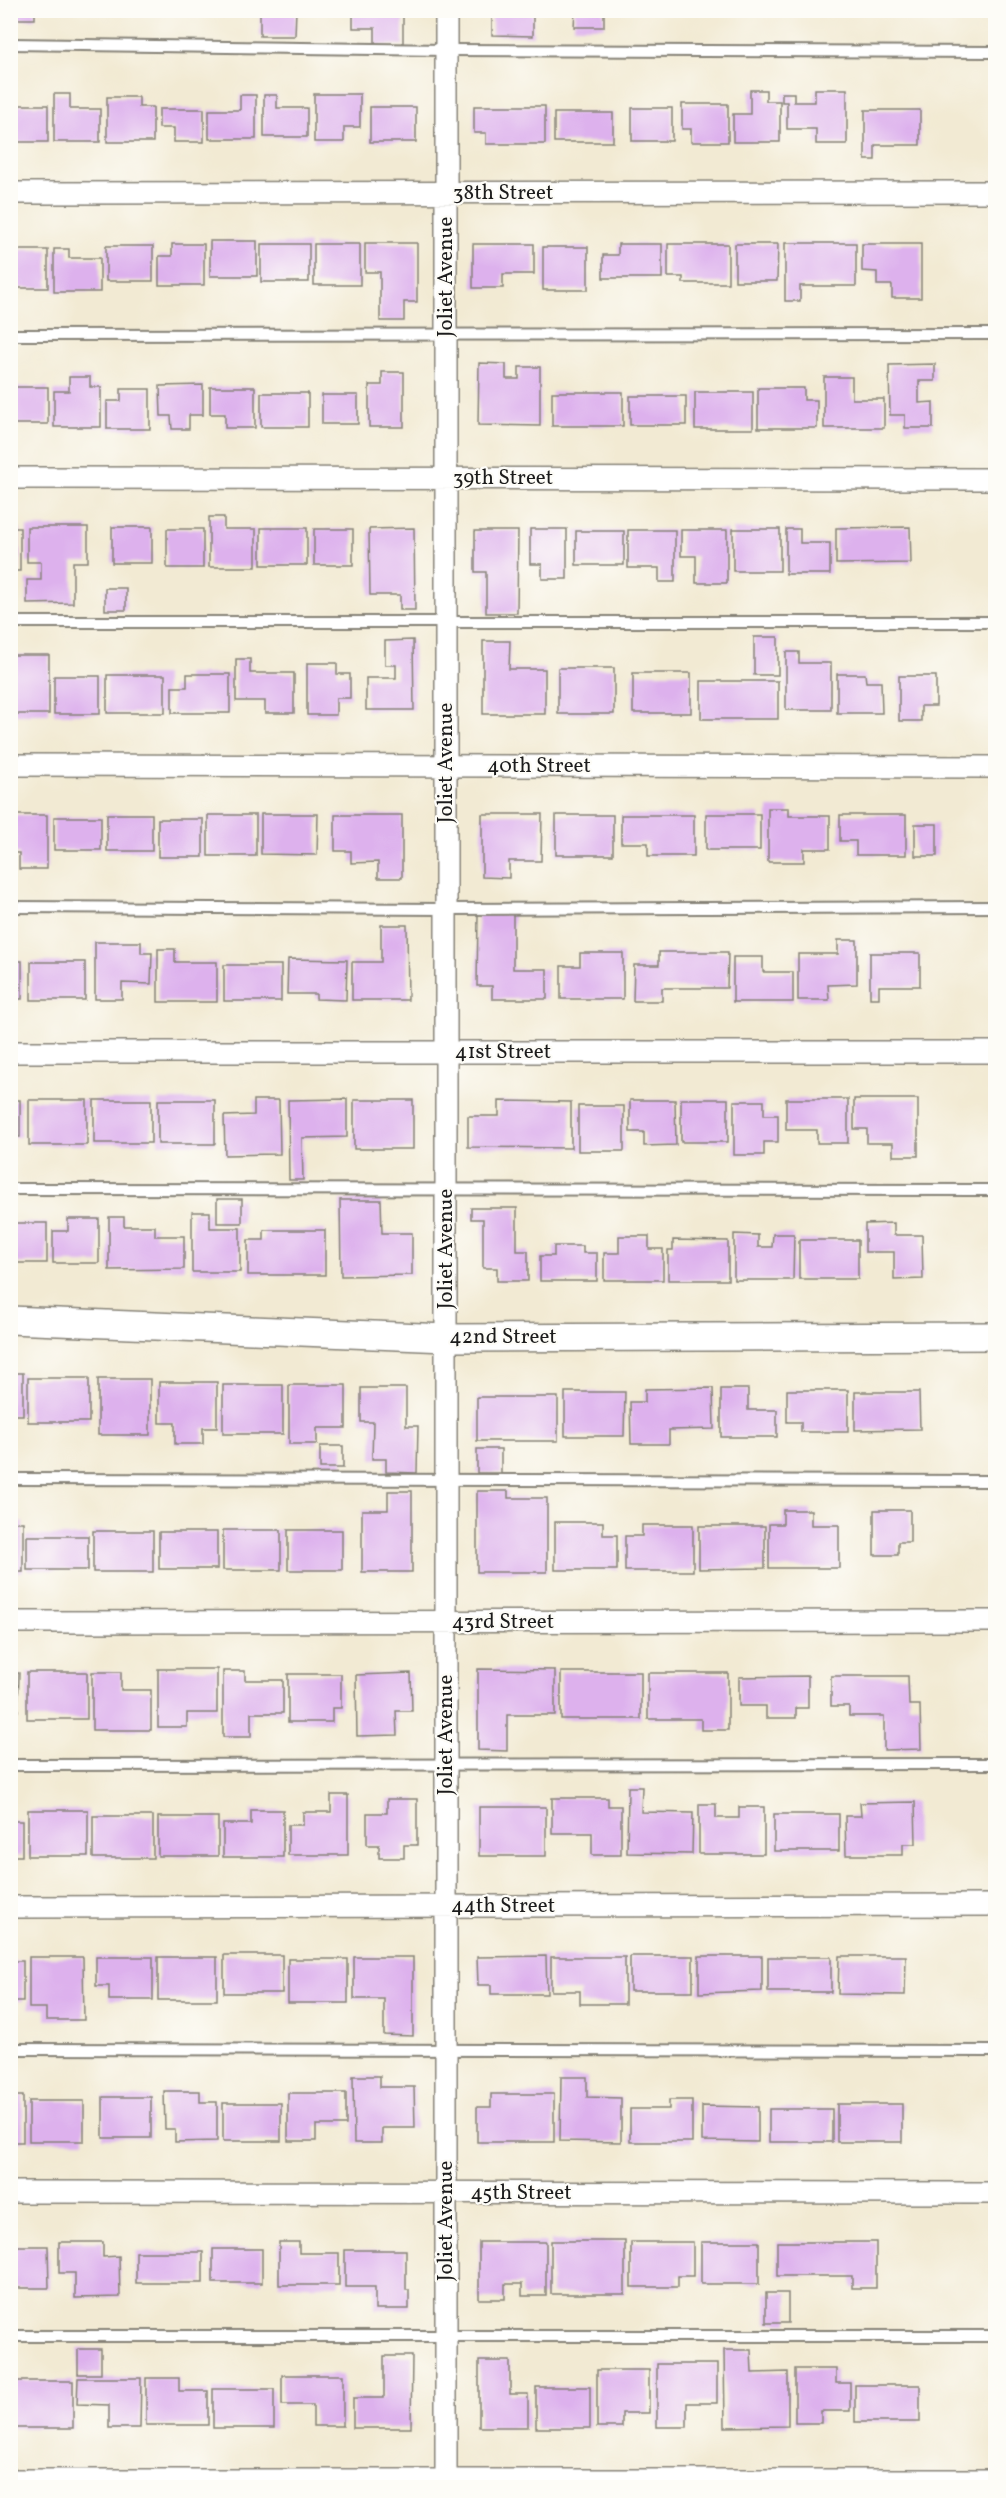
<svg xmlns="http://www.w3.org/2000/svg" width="1006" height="2498" font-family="Vollkorn,serif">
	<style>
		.building { fill: #ddb1ed }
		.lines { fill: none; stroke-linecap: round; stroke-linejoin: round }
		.service-casing { stroke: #878378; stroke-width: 14 }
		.minor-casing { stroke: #878378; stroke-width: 24 }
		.tertiary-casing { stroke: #878378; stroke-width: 30 }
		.service { stroke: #fff; stroke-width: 10 }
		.minor { stroke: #fff; stroke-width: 21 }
		.tertiary { stroke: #fff; stroke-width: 27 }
		.labels { text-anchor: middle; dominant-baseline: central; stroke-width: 4.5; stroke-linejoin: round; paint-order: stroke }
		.street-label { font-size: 21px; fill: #1c1c1c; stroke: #fdfcf7 }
	</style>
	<rect width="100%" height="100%" fill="#fdfcf7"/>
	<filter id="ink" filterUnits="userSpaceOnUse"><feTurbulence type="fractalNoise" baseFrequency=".0167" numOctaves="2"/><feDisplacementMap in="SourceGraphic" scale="12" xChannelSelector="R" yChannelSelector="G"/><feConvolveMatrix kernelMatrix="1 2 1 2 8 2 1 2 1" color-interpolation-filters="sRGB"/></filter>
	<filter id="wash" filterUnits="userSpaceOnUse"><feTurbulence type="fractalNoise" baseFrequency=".008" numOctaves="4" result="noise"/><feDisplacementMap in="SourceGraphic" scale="24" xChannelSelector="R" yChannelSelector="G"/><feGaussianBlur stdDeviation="1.35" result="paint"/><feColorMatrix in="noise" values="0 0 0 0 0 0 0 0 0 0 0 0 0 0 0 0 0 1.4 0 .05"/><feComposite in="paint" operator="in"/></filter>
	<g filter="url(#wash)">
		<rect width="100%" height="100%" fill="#f2ead3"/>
		<g id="blocks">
			<path class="building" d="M10,10h25v9h-25z
				M260,10h36l-1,26h-35z
				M353,10h50v35h-28v-17h-22z
				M492,10h41v26l-41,-1z
				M575,10h29v17h-30z
				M765,10h68v3h-68z
				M815,89h32v55h-31v-15h-29v-27h-5v-9h12v9h21z
				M750,90h16v11h14v41h-47v-28h17z
				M54,94h16v15h30v33h-46z
				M314,94h46v33h-16v15h-30z
				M240,95h16v44h-47v-29h31z
				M264,95h13v13h30v29h-43z
				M107,97h32v10h14v35h-46z
				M682,104h46v38h-37v-13h-9z
				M10,105h38v37h-38z
				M474,106h71v38h-59v-11h-12z
				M370,107h46v35h-46z
				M632,108h40v33h-40z
				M159,109h45v33h-30v-14h-15z
				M865,110h55v35h-45v15h-10z
				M554,113h59v29h-59z
				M210,241h47v35h-47z
				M365,243h52v59h-13v19h-24v-49h-15z
				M785,243h71v43h-56v15h-15z
				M172,244h32v41h-45v-29h13z
				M261,244h48v38h-48z
				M314,244h46v41h-46z
				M473,244h61v30h-31v14h-30z
				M618,244h44v34h-59v-23h15z
				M668,244h60v39h-45v-6h-15z
				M735,244h43l-1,37h-42z
				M862,244h59v54h-29v-13h-15v-13l-15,-1z
				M106,246h47v35h-47z
				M543,247h45v43h-45z
				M54,249h15v9h31v34h-46z
				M10,250h38v38h-38z
				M479,363l27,1v15h13v-12h21v59l-62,-1z
				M935,364v17h-16v22l14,-1v26h-28v-13h-15l-1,-50z
				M382,372h22v55h-35v-42h13z
				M69,377h21v10h11v40h-47v-36h15z
				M824,377h28v22h32v29h-60z
				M203,385v30h-14v14h-17l-1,-13h-10l-1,-30z
				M13,387h35v37h-38z
				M210,387h45v41h-30v-14h-15z
				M758,388h46v12h13v28h-59z
				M121,389h29v40h-43v-28h14z
				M552,392h71v34h-71z
				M695,392h58v37h-58z
				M261,393h47v34h-47z
				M322,395h36v29h-36z
				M630,396h56v29h-56z
				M209,517h15v12h32v38h-47z
				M27,527h61v35h-15v41l-46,1v-24h14v-18h-14z
				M112,527h40v36h-40z
				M910,527l1,36 -75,1v-36z
				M10,528h10v43h-10z
				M261,528h46v37h-46z
				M414,528l1,82h-15v-15h-30l-1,-66z
				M167,529h36v39h-36z
				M314,529h39v36h-39z
				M530,529h37v50h-25v-15h-12z
				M733,529h47v42h-47z
				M786,529h14v14h30v31h-44z
				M628,530h47v52h-16v-14h-31z
				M681,530h46v53h-31v-27h-15z
				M475,531h43l-1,82h-31v-41h-11z
				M576,531h48v34h-48z
				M105,588h21v22h-21z
				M754,637h24v38h-24z
				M413,640l1,70h-48v-32h30v-13h-11v-24z
				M483,641h27l-1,28h36v45h-62z
				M786,652h13v11h32v47h-45z
				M10,655h39v59h-39z
				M236,659h14v14h44v40h-29v-12h-29z
				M307,663h30v11h13v24h-14v17h-29z
				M558,668h56v46h-56z
				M633,673h58v40h-58z
				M187,674h43v39h-58v-26h15z
				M837,674h28l1,8h15l1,31h-45z
				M107,675h58v38h-58z
				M54,676h46v38h-46z
				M899,676h37v30h-15v15h-22z
				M701,681h77v38h-77z
				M768,808h21v8h41v33h-26v13h-36z
				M107,814h45v37h-45z
				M261,814h57l-1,41 -56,-1z
				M482,814h60l-1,47h-32v17l-27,-1z
				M706,814h54v36h-54z
				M10,815h37v54h-28v-16h-9z
				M208,815h48v41h-48z
				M335,815h67v63h-24v-16l-27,1v-12h-16z
				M556,815h57v40h-57z
				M621,815h73v41h-46v-13h-27z
				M840,815h66v40h-50v-14h-16z
				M54,817h47v33h-47z
				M158,819h45v38h-45z
				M915,824h22v32h-22z
				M478,914h35v55h34v30h-55v-13h-15z
				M381,925h26l1,75h-56v-38h29z
				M838,940h19v44l-29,1 1,15h-31v-46h40z
				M95,942h46v11h11l-1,31 -29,-1v16h-27z
				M158,949h17v13h42v40h-59z
				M659,952h69l-1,36h-65v13h-29l1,-36h25z
				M580,953h43v46h-62v-33h19z
				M870,953h50v33h-41v12h-9z
				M733,957h30v15h30v30h-60z
				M288,959l59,1 -1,40 -30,-1v-5h-29z
				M10,961h12v38h-12z
				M31,962h54v38h-54z
				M224,965h57v36h-57z
				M347,1099v38l-45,1 1,42h-14l-1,-80z
				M681,1099h47v43h-47z
				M786,1099h62v44h-31v-13h-31z
				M854,1099h64v57h-25v-13h-26v-14h-13z
				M10,1100h10v37h-10z
				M29,1100h58v45h-58z
				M94,1100h57v43h-57z
				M158,1100h57v44h-57z
				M254,1100h25l1,54 -55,1 -1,-39 30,-1z
				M354,1100h59v49h-59z
				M630,1100h45l1,45 -32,1v-14h-14z
				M499,1101l72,1v46l-103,-1v-31h31z
				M734,1101h30v14h14v27h-14v13h-30z
				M578,1106h46v45h-46z
				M217,1199h25v24h-25z
				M340,1200h41l1,33h30v42l-71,1z
				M471,1208h46v43h11v30h-31v-13h-14v-49h-12z
				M192,1212h18v16h30v44h-48z
				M109,1217h15v9h31v10h29v33l-75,1z
				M68,1219h31v44h-46v-32h15z
				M10,1223h37v40h-37z
				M894,1223v12h28l1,44 -29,1v-28h-29v-28z
				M264,1230h61v45h-77v-35h16z
				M734,1234l24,1v12h14l1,-13h21l-1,46h-59z
				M619,1236h30v13h14v31h-59v-27h15z
				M673,1240l55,1v39h-60v-30h5z
				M799,1240h59v39h-59z
				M554,1246h29v7h14v28h-57v-25h14z
				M10,1373h13v42h-13z
				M28,1378h61v44h-61z
				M98,1379h52v56h-52z
				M159,1382h58v46h-14v16h-28v-21h-16z
				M223,1385h60v49h-60z
				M289,1385h57v43h-29v16h-28z
				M361,1388h45v38h12l-1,47 -31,-1v-13h-14l1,-37h-12z
				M713,1388l1,41 -45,1v14h-38l-1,-42h15v-13z
				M721,1389h27v21h29v27h-56z
				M787,1390h61v42h-47v-10h-14z
				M565,1392h60l-1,44h-59z
				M855,1392h64l1,37 -65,1z
				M477,1397h81v44h-81z
				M320,1446h23v22h-23z
				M477,1449h24v24h-24z
				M388,1491h24v81h-50v-62h26z
				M477,1491h31v7h39v74h-70z
				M783,1510h28v15h28v43h-70v-44h14z
				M874,1510h36v32h-12v13h-24z
				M10,1522h13v50h-13z
				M555,1522h48v13h14v35h-62z
				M642,1525h51v46h-68v-35h17z
				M699,1526h66v42l-66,1z
				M223,1530h58v40h-58z
				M288,1530h54v40h-54z
				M93,1531h60v41h-60z
				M159,1532h58v37h-58z
				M27,1536h61v34h-61z
				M158,1669h59v44h-30v14h-29z
				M478,1669l77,1v45h-48v36l-29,-1z
				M223,1671h22v9h38v33h-32v24h-28z
				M27,1672h60v47h-60z
				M92,1672h29v18h30v40h-59z
				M561,1672h80v47h-80z
				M10,1673h9l-1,38h-8z
				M411,1673l1,38h-16l1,24 -40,1 -1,-61z
				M648,1673h80v57h-27v-11h-53z
				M288,1674h53v34h-9v14h-44z
				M808,1676v32h-12v10h-30v-12h-27v-29z
				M831,1676h77l1,29h11l1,44 -37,1v-34h-35v-10h-18z
				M628,1787h14l-1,25 52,1 -1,41 -65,-1z
				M331,1795h17v60h-60v-30h15v-13h28z
				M552,1798h56v8h13v49h-29v-22h-40z
				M387,1799h30v46h-13v13h-25v-13h-12v-32h20z
				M915,1802l1,42h-13v11h-57l-1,-39h16l-1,-13z
				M699,1804h17v14h23v-11h25v47h-65z
				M479,1807h67v49h-67z
				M28,1810h60v46h-60z
				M251,1810h32v47h-60v-33h28z
				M774,1814h65v37h-65z
				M93,1816h60v42h-60z
				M158,1817h60v39h-60z
				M10,1821h12v35h-12z
				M224,1955h58v38h-58z
				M546,1956l1,38h-56v-9h-13l-1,-28z
				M630,1956h63v35h-63z
				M699,1956h63v35l-63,2z
				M839,1956h67l-1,39 -67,-1z
				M29,1957h54l1,63h-38v-12h-17z
				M96,1957h57v43h-44v-14h-13z
				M158,1957h59v43h-59z
				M354,1957h59v79l-29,-1v-36h-30z
				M551,1957h74v47h-45v-13h-29z
				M768,1957h63v35h-63z
				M288,1959h60v44h-60z
				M10,1961h13v40h-13z
				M353,2076h27v11h34l1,41h-33v15h-28z
				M561,2077h26v20l34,1v44l-61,-1z
				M164,2091h36v11h17v39l-42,1v-13h-10z
				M288,2093h58v32h-30v16h-28z
				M491,2094h63v48h-77v-35h14z
				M10,2096h13v46h-13z
				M103,2097h48v41h-48z
				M669,2100h23v42h-62v-33h39z
				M29,2101h55v40h-55z
				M223,2103h58v38h-58z
				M837,2104h65v38h-65z
				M702,2106l56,1v35l-56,-1z
				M769,2109h63v33h-63z
				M551,2241h74v53h-74z
				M59,2242h44v15l16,-1 1,41 -45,1v-25h-16z
				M279,2242h20v11h40v32h-60z
				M479,2242h67v54h-24v-12h-17v15h-26z
				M631,2242h62v34h-15v11h-47z
				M701,2242h58v42h-58z
				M777,2242h99v46h-24v-12h-75z
				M10,2246h38l1,42h-39z
				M213,2249h49v34h-49z
				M345,2250h61v40h3v19h-34v-22h-30z
				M136,2252h67v31h-67z
				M766,2293h22v30h-22z
				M78,2349h23v25h-23z
				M724,2350h27l1,23 36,-1v54l-63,1z
				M384,2356h28l-1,72h-58v-30h31z
				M479,2361h31v33h18v33h-49z
				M657,2364h60v39h-30v24h-30z
				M795,2369h41v14h14v28h-29v12h-26z
				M597,2370h52v43h-27v14h-25z
				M282,2375h61v51h-30v-21h-31z
				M78,2378h63l-1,50h-31v-23l-32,-1z
				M146,2378h33v13h29v34h-62z
				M10,2381h63v47h-63z
				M855,2385h65v37h-65z
				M536,2387h54v41h-54z
				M213,2389h61v39h-61z"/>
		</g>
	</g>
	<g filter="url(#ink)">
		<use href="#blocks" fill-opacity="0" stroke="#878378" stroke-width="1.5"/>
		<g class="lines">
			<defs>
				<path id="service" d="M10,44l436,6 550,2
					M10,335l986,-1
					M10,622h986
					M10,907l436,2 550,-2
					M10,1189l986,1
					M10,1479l986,2
					M10,1765l986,-1
					M10,2049l986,2
					M10,2336h986"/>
				<path id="minor" d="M446,10v2478
					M10,193l986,-1
					M10,478l986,1
					M10,765l986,2
					M10,1052h986
					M10,1622l986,-1
					M10,1907l986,-2
					M10,2192l986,1
					M10,2480h986"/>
				<path id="tertiary" d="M10,1320l436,18 550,-2"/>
			</defs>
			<use href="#service" class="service-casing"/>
			<use href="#minor" class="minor-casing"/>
			<use href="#tertiary" class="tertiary-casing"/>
			<use href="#service" class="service"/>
			<use href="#minor" class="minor"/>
			<use href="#tertiary" class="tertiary"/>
		</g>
	</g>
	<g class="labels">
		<g class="street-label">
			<text x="503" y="193">38th Street</text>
			<text transform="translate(446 277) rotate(-90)">Joliet Avenue</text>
			<text x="503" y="478">39th Street</text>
			<text transform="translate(446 763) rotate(-90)">Joliet Avenue</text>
			<text x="539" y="766">40th Street</text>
			<text x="503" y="1052">41st Street</text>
			<text transform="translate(446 1249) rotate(-90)">Joliet Avenue</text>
			<text x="503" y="1337">42nd Street</text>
			<text x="503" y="1622">43rd Street</text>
			<text transform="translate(446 1735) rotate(-90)">Joliet Avenue</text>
			<text x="503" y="1906">44th Street</text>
			<text x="521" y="2193">45th Street</text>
			<text transform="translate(446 2221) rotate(-90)">Joliet Avenue</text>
		</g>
	</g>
	<rect width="1006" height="2498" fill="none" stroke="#fdfcf7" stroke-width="36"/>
</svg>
